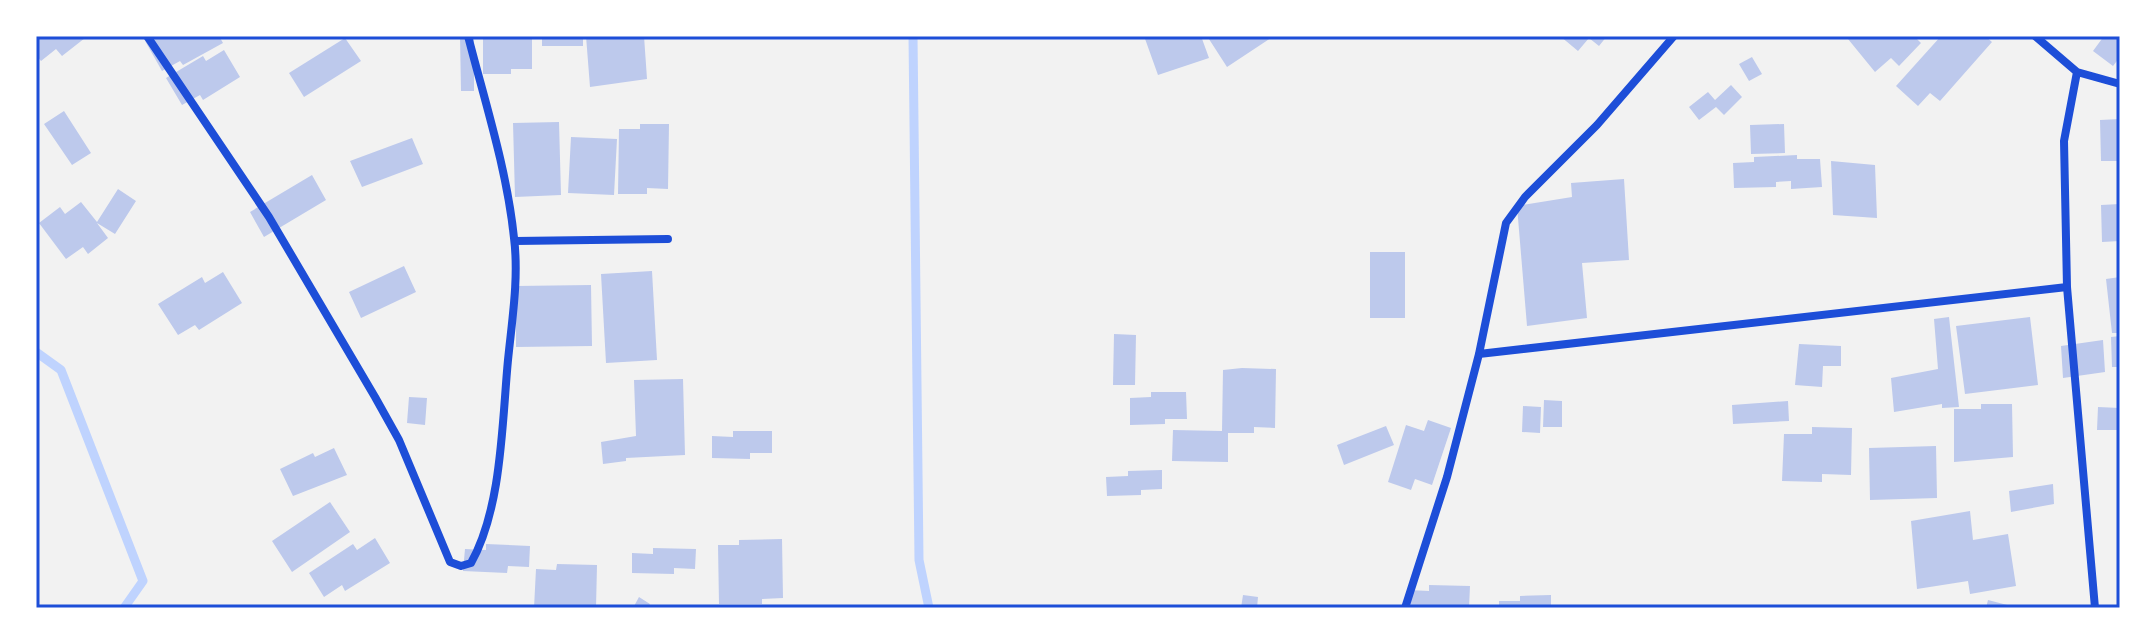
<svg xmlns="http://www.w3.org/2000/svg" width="2156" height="644" font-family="Ubuntu,sans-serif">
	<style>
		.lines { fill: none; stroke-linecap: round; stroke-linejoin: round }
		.stream { stroke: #bfd3fe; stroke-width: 9 }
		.building { fill: #bdc9ec }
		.minor { stroke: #1d4ed8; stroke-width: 8 }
		.neatline { fill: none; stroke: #1d4ed8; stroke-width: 3 }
	</style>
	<rect width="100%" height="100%" fill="#f2f2f2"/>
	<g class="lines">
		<path class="stream" d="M913,36l6,524 10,48
			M36,352l25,18 82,211 -19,27"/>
	</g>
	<path class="building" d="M36,36h47l2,2 -23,18 -6,-7 -15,12 -5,-6z
		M149,36h70l4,7 -40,22 -3,-4 -18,10 -18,-32z
		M460,36h14v55h-13z
		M483,36h49v33h-21v5h-28z
		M542,36h41v10h-41z
		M586,36h58l3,43 -57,8z
		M1144,36h57l8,22 -51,17z
		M1207,36h67l-47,31z
		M1560,36h47l-8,10 -10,-8 -11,13z
		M1851,36h63l7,7 -22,23 -8,-8 -16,14 -27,-33z
		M1941,36h44l7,6 -52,59 -10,-8 -12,13 -22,-20z
		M2104,36h16v21l-7,9 -20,-15z
		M345,38l16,23 -57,36 -15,-24z
		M224,50l16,27 -37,23 -3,-5 -18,10 -16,-27 37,-22 3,5z
		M1752,57l10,17 -13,7 -10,-17z
		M1731,85l11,12 -18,18 -8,-8 -17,13 -10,-13 19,-15 7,8z
		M64,111l27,42 -19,12 -28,-41z
		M2120,119v42h-19l-1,-41z
		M559,122l2,73 -46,2 -2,-74z
		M640,124h29l-1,65 -21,-1v6h-29l1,-65h21z
		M1784,124l1,29 -34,1 -1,-29z
		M571,137l46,2 -3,56 -46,-2z
		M412,138l11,26 -61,23 -12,-26z
		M1797,155v4h23l2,28 -31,2v-8l-15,1v5l-42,1 -1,-25 21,-1v-5z
		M1831,161l44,4 2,53 -44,-3z
		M312,175l14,25 -62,37 -14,-25z
		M1624,179l5,81 -47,3 5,55 -60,8 -10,-120 55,-9 -1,-14z
		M118,189l18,12 -21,33 -18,-11 11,15 -20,16 -5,-7 -17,12 -27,-36 21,-16 5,7 16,-12 16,20z
		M2120,204v37l-18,1 -1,-37z
		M1370,252h35v66h-35z
		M404,266l12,26 -55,26 -12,-26z
		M652,271l5,89 -51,3 -5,-89z
		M223,272l19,31 -43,27 -4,-5 -17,10 -20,-31 44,-27 3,6z
		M2120,277v56h-8l-6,-54z
		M591,285l1,61 -76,1v-61z
		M1949,317l10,90 -17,1v-4l-48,8 -3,-34 47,-9 -4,-50z
		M2030,317l8,68 -73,9 -9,-68z
		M1114,334l22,1 -1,50h-22z
		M2120,336v31h-8l-1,-30z
		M2103,340l2,32 -42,6 -2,-32z
		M1799,344l42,2v20h-18l-1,21 -27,-2z
		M1242,368l34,1 -1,59 -21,-1v6h-26v29l-56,-1 1,-31 49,1 1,-61z
		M683,379l2,76 -59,3v3l-23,3 -2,-22 35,-6 -2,-56z
		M1151,392h35l1,27h-22v5l-35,1v-27l21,-1z
		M409,397l18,1 -2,27 -18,-2z
		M1544,400l18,1v26h-19z
		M1788,401l1,20 -56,3 -1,-19z
		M1981,404h31l1,53 -59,5v-53h27z
		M1523,406l18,1 -1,26 -18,-1z
		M2098,407l22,1v22h-23z
		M1428,420l23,8 -19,57 -17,-6 -4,11 -23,-8 18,-57 18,6z
		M1386,426l8,19 -50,20 -7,-20z
		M1812,427l40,1 -1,47 -29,-1v8l-40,-1 2,-47h28z
		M733,431h39v22h-22v6l-38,-1v-22l21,1z
		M1936,446l1,52 -67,2 -1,-52z
		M334,448l13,27 -54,21 -13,-27 33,-16 2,4z
		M1162,470v19l-21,1v5l-34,1 -1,-19 22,-1v-5z
		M2053,484l1,20 -43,8 -2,-21z
		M330,502l20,30 -58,40 -20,-31z
		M1970,511l3,29 35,-6 8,52 -46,8 -2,-13 -51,8 -6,-68z
		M375,538l15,25 -45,28 -3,-6 -18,12 -15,-24 44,-29 4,6z
		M782,539l1,59 -21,1v5h-43l-1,-59h21v-5z
		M486,544l44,2 -1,21 -21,-1 -1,7 -44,-2 2,-22 21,1z
		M653,548l43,1 -1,20 -21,-1v6l-42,-1v-20l21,1z
		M557,564l40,1 -1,43h-62l2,-39 20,1z
		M1429,585l41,1 -1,22h-61v-18l21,1z
		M1243,595l15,2 -1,11h-16z
		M1551,595v13h-52v-7h21v-5z
		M639,597l11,7 -2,4h-15z
		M1988,600l27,7v1h-29z"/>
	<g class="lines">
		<path class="minor" d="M147,36l122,181 106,180 24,43 51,122 11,4 10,-3c31,-55 31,-141 37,-203 4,-40 11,-82 6,-122 -7,-68 -29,-136 -46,-202
			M2035,36l42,36 43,12
			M2077,72l-13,69 3,146 28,321
			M515,241l153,-2
			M1479,354l588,-67
			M1405,608l42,-131 32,-123 27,-131 19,-26 72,-72 77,-89"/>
	</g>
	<rect width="2156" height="644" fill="none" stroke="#ffffff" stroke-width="76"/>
	<rect x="38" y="38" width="2080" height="568" class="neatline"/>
</svg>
